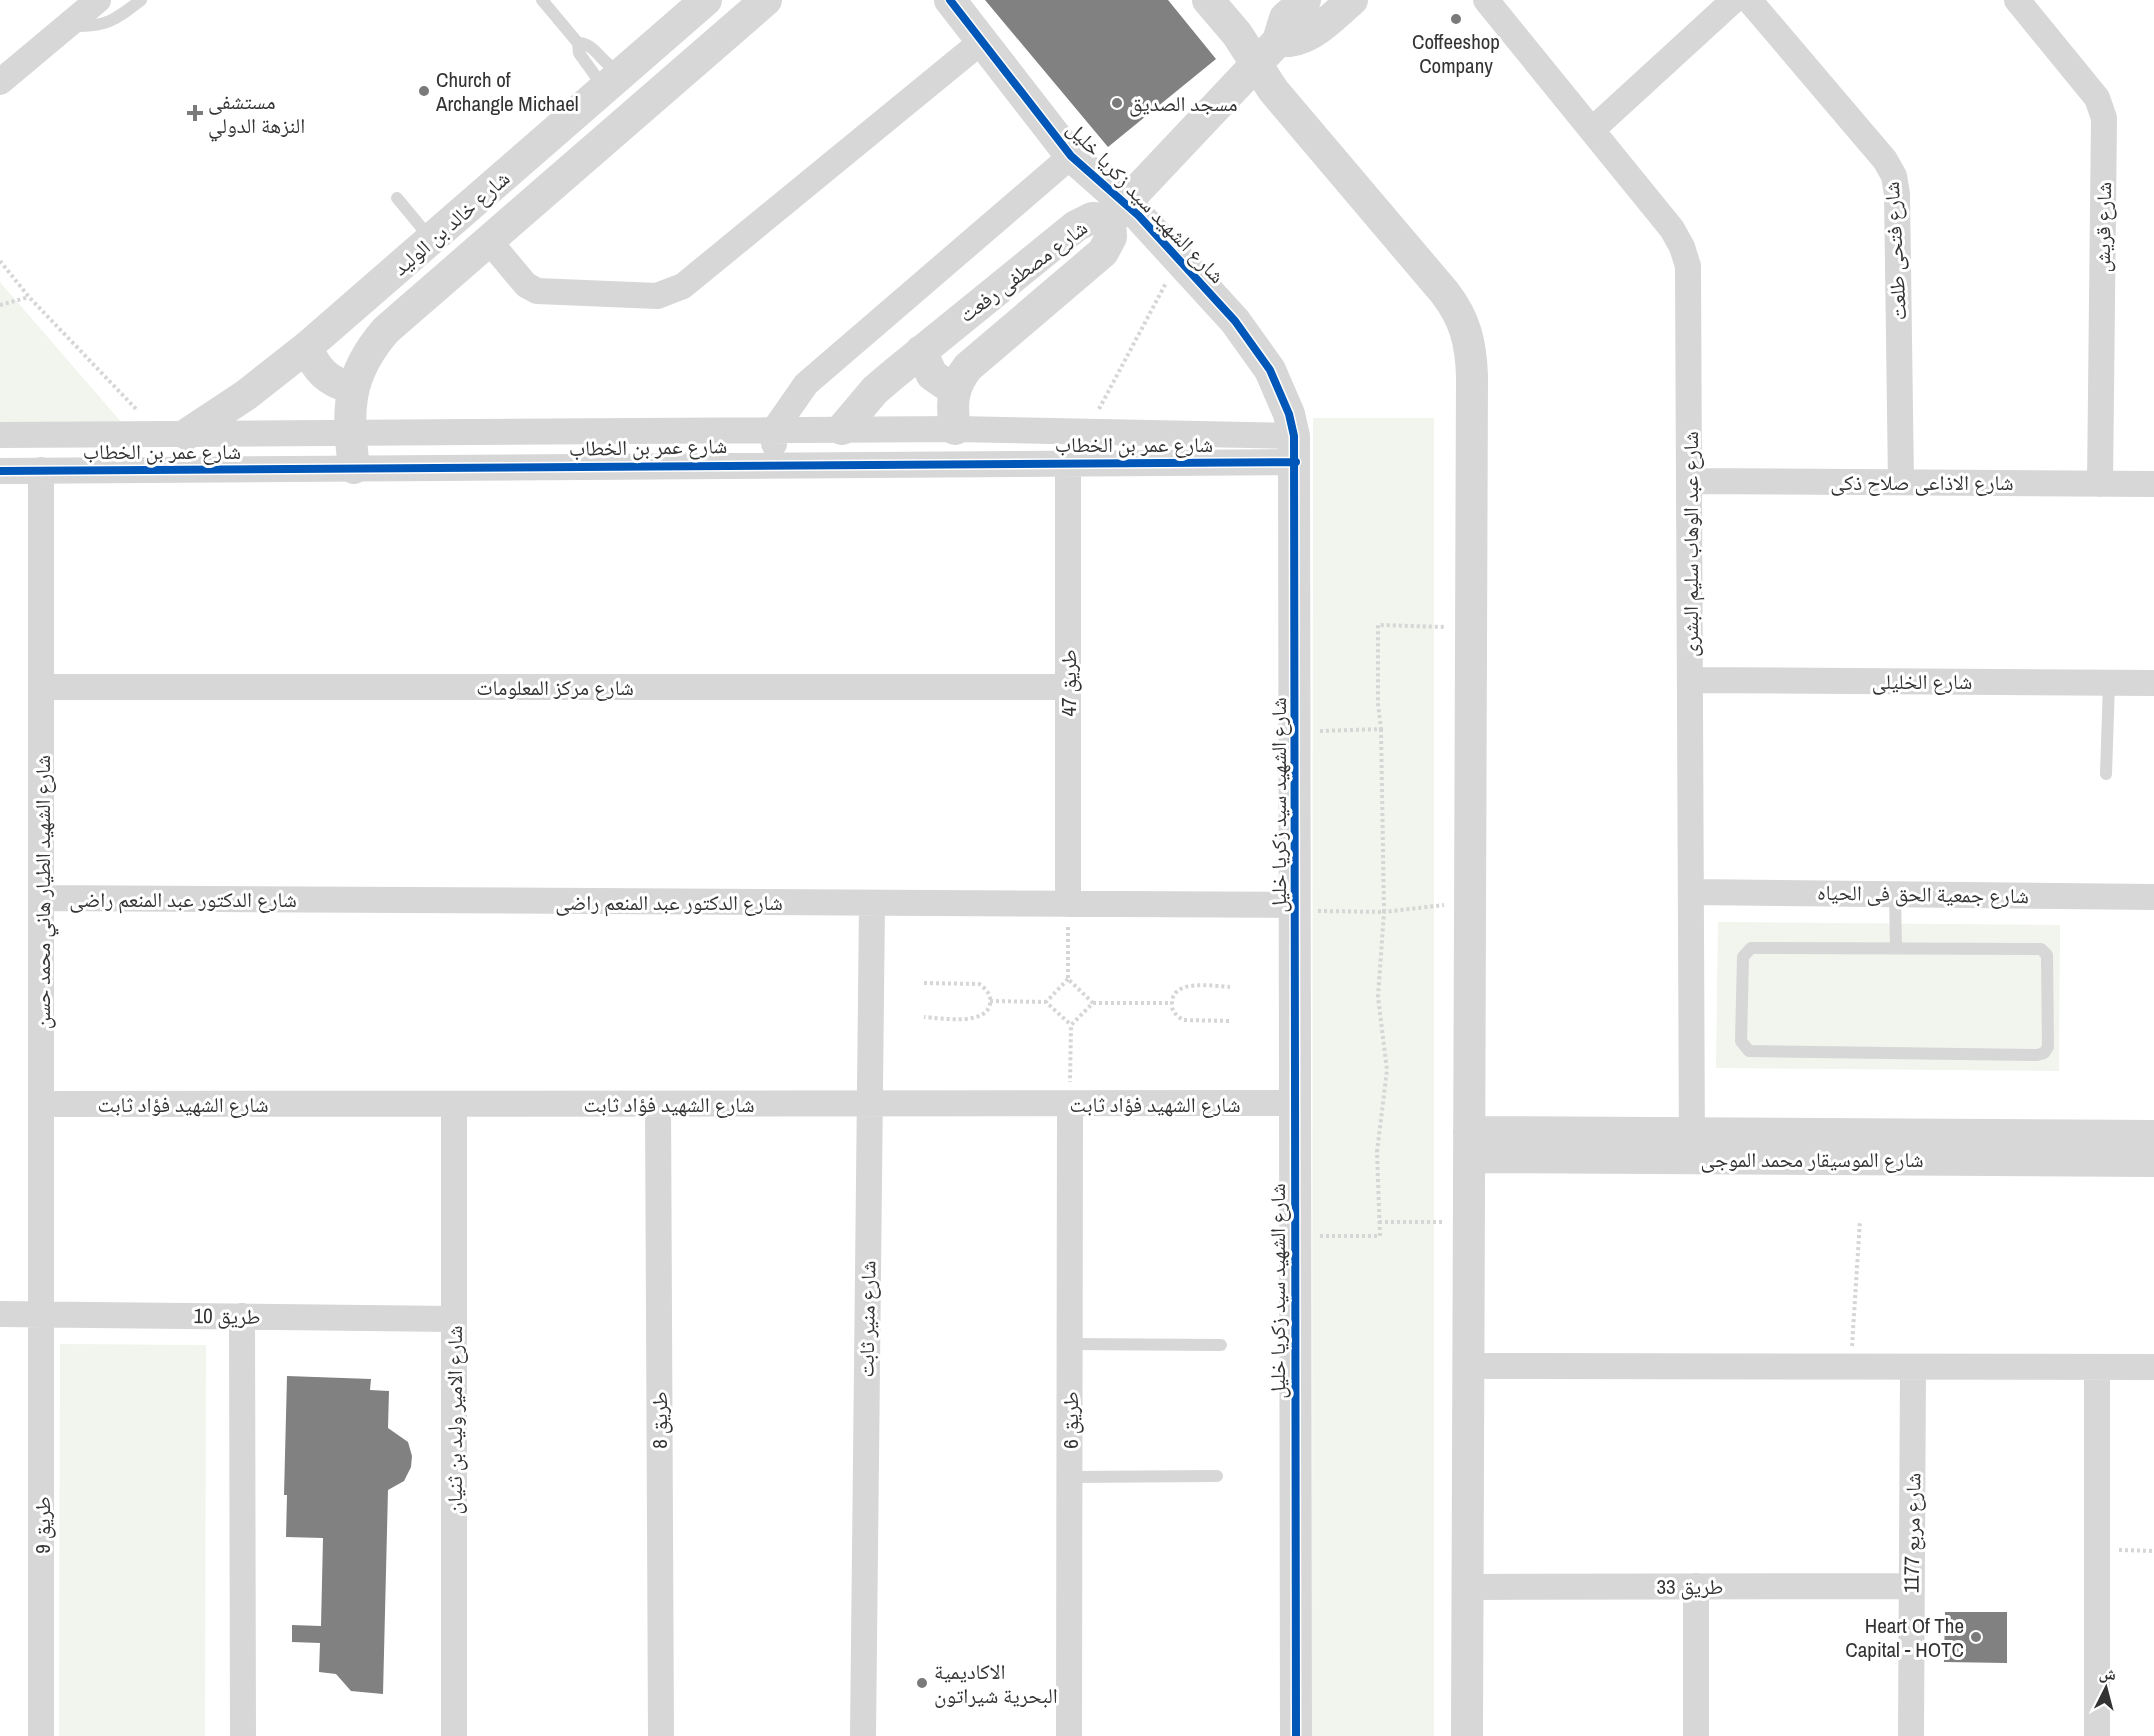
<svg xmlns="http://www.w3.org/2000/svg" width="2154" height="1736" font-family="'Archivo Narrow','Noto Naskh Arabic',sans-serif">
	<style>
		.green { fill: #f1f5ed }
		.building { fill: #818181 }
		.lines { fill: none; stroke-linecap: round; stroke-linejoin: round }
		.path { stroke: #d6d6d6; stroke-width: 4; stroke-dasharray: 3 3; stroke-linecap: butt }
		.service { stroke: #d7d7d7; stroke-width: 12 }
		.minor { stroke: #d7d7d7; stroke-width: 26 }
		.tertiary { stroke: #d7d7d7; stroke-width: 32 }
		.cycleway-casing { stroke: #fff; stroke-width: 11 }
		.cycleway { stroke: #0057b8; stroke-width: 8 }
		.poi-dot { fill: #7a7a7a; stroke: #fff; stroke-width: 2 }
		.labels { text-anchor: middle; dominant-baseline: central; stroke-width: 6; stroke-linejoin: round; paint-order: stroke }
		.poi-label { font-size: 21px; fill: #333; stroke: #fff; text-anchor: start }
		.street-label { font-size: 21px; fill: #333; stroke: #fff }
	</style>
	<rect width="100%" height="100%" fill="#fff"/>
	<path class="green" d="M0,282l129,149 -129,-3z
		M1313,418h121v1318h-122z
		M1718,922l342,3 -1,146 -343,-3z
		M60,1344l146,1 -1,391h-146z"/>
	<path class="building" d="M985,0h183l48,59 -108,88z
		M287,1376l84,3 -1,11 19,1 -1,37 20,14 4,14 -1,11 -7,14 -16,9 -5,204 -32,-3 -15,-17 -17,-2 1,-29 -28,-1v-17l29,1 2,-88 -37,-1 1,-42h-3z
		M1945,1612h62v51l-63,-1z"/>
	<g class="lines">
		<path class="path" d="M0,261l29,36 109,114
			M0,305l29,-8
			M1099,409l67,-126
			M1320,731l61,-2 -3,-25v-79l67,2
			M1318,911l66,1 -3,-183
			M1068,927v52l25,24 -22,22 -1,57
			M1068,979l-22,23 25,23
			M924,983l55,1c7,5 13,11 11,20 -4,22 -49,14 -66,13
			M990,1001l56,1
			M1093,1003h79
			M1229,1021l-46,-1c-6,-4 -11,-8 -11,-15 -2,-27 41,-19 58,-18
			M1379,1222h65
			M1320,1236h60l-3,-84 10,-82 -9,-73 6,-85 60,-7
			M1852,1346l8,-125
			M2119,1550l35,1"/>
		<path class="service" d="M542,0l36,43 1,10 18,25 3,12
			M71,26c35,1 43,-5 70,-26
			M578,43c18,0 24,23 42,28
			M397,198l34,41
			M2106,774l3,-91
			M1895,894l1,54
			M1751,948l290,1 6,6 1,92 -4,6 -7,2 -288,-4 -8,-10 2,-84z
			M1070,1344l151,1
			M1069,1477l148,-1"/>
		<path class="minor" d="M1486,0l186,229 10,18 6,19 4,886
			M1749,0l136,160 9,16 3,18 4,288
			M2017,0l80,98 7,20 -4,366
			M0,82l98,-82
			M1592,130l142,-130
			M490,242l36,43 11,6 120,5 26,-10 299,-245
			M0,435l955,-6 339,7
			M774,444v-14l32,-46 265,-228
			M41,470v1266
			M0,471l1296,-9
			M1690,481l464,3
			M1690,680l464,3
			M42,687h1026
			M1691,892l463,5
			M42,898l1254,7
			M1068,904v-442
			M43,1104l1252,-1
			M454,1104v632
			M658,1104l3,632
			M0,1314l454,5
			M242,1316l1,420
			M1469,1366l685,1
			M2097,1367v369
			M1696,1586v150
			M1468,1587l443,-1
			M863,1736l9,-833
			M1069,1736l1,-632
			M1911,1736l2,-369"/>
		<path class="tertiary" d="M950,0l121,156 68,60 96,105 35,49 19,44 5,22 2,1300
			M1208,0l29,34 36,56 172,203c20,26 26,50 27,83l-5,1360
			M1278,41c31,3 52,-22 74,-41
			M1278,41l7,-23 20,-18
			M1112,217l166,-176
			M307,347c9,23 21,35 45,41
			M921,351l11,24 22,15
			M842,429l33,-39 20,-17 181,-147 16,-8 18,1
			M955,429c-4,-25 -3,-42 13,-62l135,-115 8,-15 -1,-18
			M187,434l59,-39 61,-48 399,-347
			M354,468c-7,-57 -8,-92 32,-138l380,-330
			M1469,1132l685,4
			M1469,1157l685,4"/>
		<defs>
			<path id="cycleway" d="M950,0l121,156 68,60 96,105 35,49 19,44 5,22 2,1300
				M0,471l1296,-9"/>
		</defs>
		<use href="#cycleway" class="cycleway-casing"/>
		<use href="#cycleway" class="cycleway"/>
	</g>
	<g class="poi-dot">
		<circle cx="1456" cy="19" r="6"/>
		<circle cx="424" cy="91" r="6"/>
		<circle cx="1117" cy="103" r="6"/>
		<path d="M192 104h6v6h6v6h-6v6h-6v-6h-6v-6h6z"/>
		<circle cx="1976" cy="1637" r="6"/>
		<circle cx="922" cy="1683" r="6"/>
	</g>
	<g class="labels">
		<g class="poi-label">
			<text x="1456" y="41" text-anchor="middle">Coffeeshop<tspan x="1456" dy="24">Company</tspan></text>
			<text x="436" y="79">Church of<tspan x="436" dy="24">Archangle Michael</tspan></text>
			<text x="208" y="101">مستشفى<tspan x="208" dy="24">النزهة الدولي</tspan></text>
			<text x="1129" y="103">مسجد الصديق</text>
			<text x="1964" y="1625" text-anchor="end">Heart Of The<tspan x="1964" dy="24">Capital - HOTC</tspan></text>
			<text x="934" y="1671">الاكاديمية<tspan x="934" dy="24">البحرية شيراتون</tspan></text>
		</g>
		<g class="street-label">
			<text transform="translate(1146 202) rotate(46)">شارع الشهيد سيد زكريا خليل</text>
			<text transform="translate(451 223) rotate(-41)">شارع خالد بن الوليد</text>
			<text transform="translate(2103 227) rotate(-89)">شارع قريش</text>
			<text transform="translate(1895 251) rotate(-93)">شارع فتحى طلعت</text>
			<text transform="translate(1023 271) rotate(-37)">شارع مصطفى رفعت</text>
			<text x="1134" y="444">شارع عمر بن الخطاب</text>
			<text transform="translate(648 447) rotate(-1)">شارع عمر بن الخطاب</text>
			<text x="162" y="451">شارع عمر بن الخطاب</text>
			<text x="1922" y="482">شارع الاذاعى صلاح ذكى</text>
			<text transform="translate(1690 544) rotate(-90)">شارع عبد الوهاب سليم البشرى</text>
			<text x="1922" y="681">شارع الخليلى</text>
			<text transform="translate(1068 683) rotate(-90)">طريق 47</text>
			<text x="555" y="687">شارع مركز المعلومات</text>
			<text transform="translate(1278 805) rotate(-90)">شارع الشهيد سيد زكريا خليل</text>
			<text transform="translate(42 892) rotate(-90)">شارع الشهيد الطيار هاني محمد حسن</text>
			<text transform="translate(1923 894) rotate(1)">شارع جمعية الحق فى الحياه</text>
			<text x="183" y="899">شارع الدكتور عبد المنعم راضى</text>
			<text x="669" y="902">شارع الدكتور عبد المنعم راضى</text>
			<text x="183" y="1104">شارع الشهيد فؤاد ثابت</text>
			<text x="669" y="1104">شارع الشهيد فؤاد ثابت</text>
			<text x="1155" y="1104">شارع الشهيد فؤاد ثابت</text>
			<text x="1812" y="1159">شارع الموسيقار محمد الموجى</text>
			<text transform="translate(1277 1291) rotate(-90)">شارع الشهيد سيد زكريا خليل</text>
			<text transform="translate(227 1316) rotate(1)">طريق 10</text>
			<text transform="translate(867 1319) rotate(-89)">شارع منير ثابت</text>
			<text transform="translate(454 1420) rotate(-90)">شارع الامير وليد بن ثنيان</text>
			<text transform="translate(659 1420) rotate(-90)">طريق 8</text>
			<text transform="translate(1070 1420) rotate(-90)">طريق 6</text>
			<text transform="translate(42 1525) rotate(-90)">طريق 9</text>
			<text transform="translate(1912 1533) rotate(-89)">شارع مربع 1177</text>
			<text x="1690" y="1586">طريق 33</text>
		</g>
	</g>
	<g transform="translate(2106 1688) rotate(6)" stroke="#ffffff" stroke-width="4.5" paint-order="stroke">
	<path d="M0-4.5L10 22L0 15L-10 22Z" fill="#333333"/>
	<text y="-9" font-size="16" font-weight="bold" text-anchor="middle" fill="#333333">ش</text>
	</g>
</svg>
